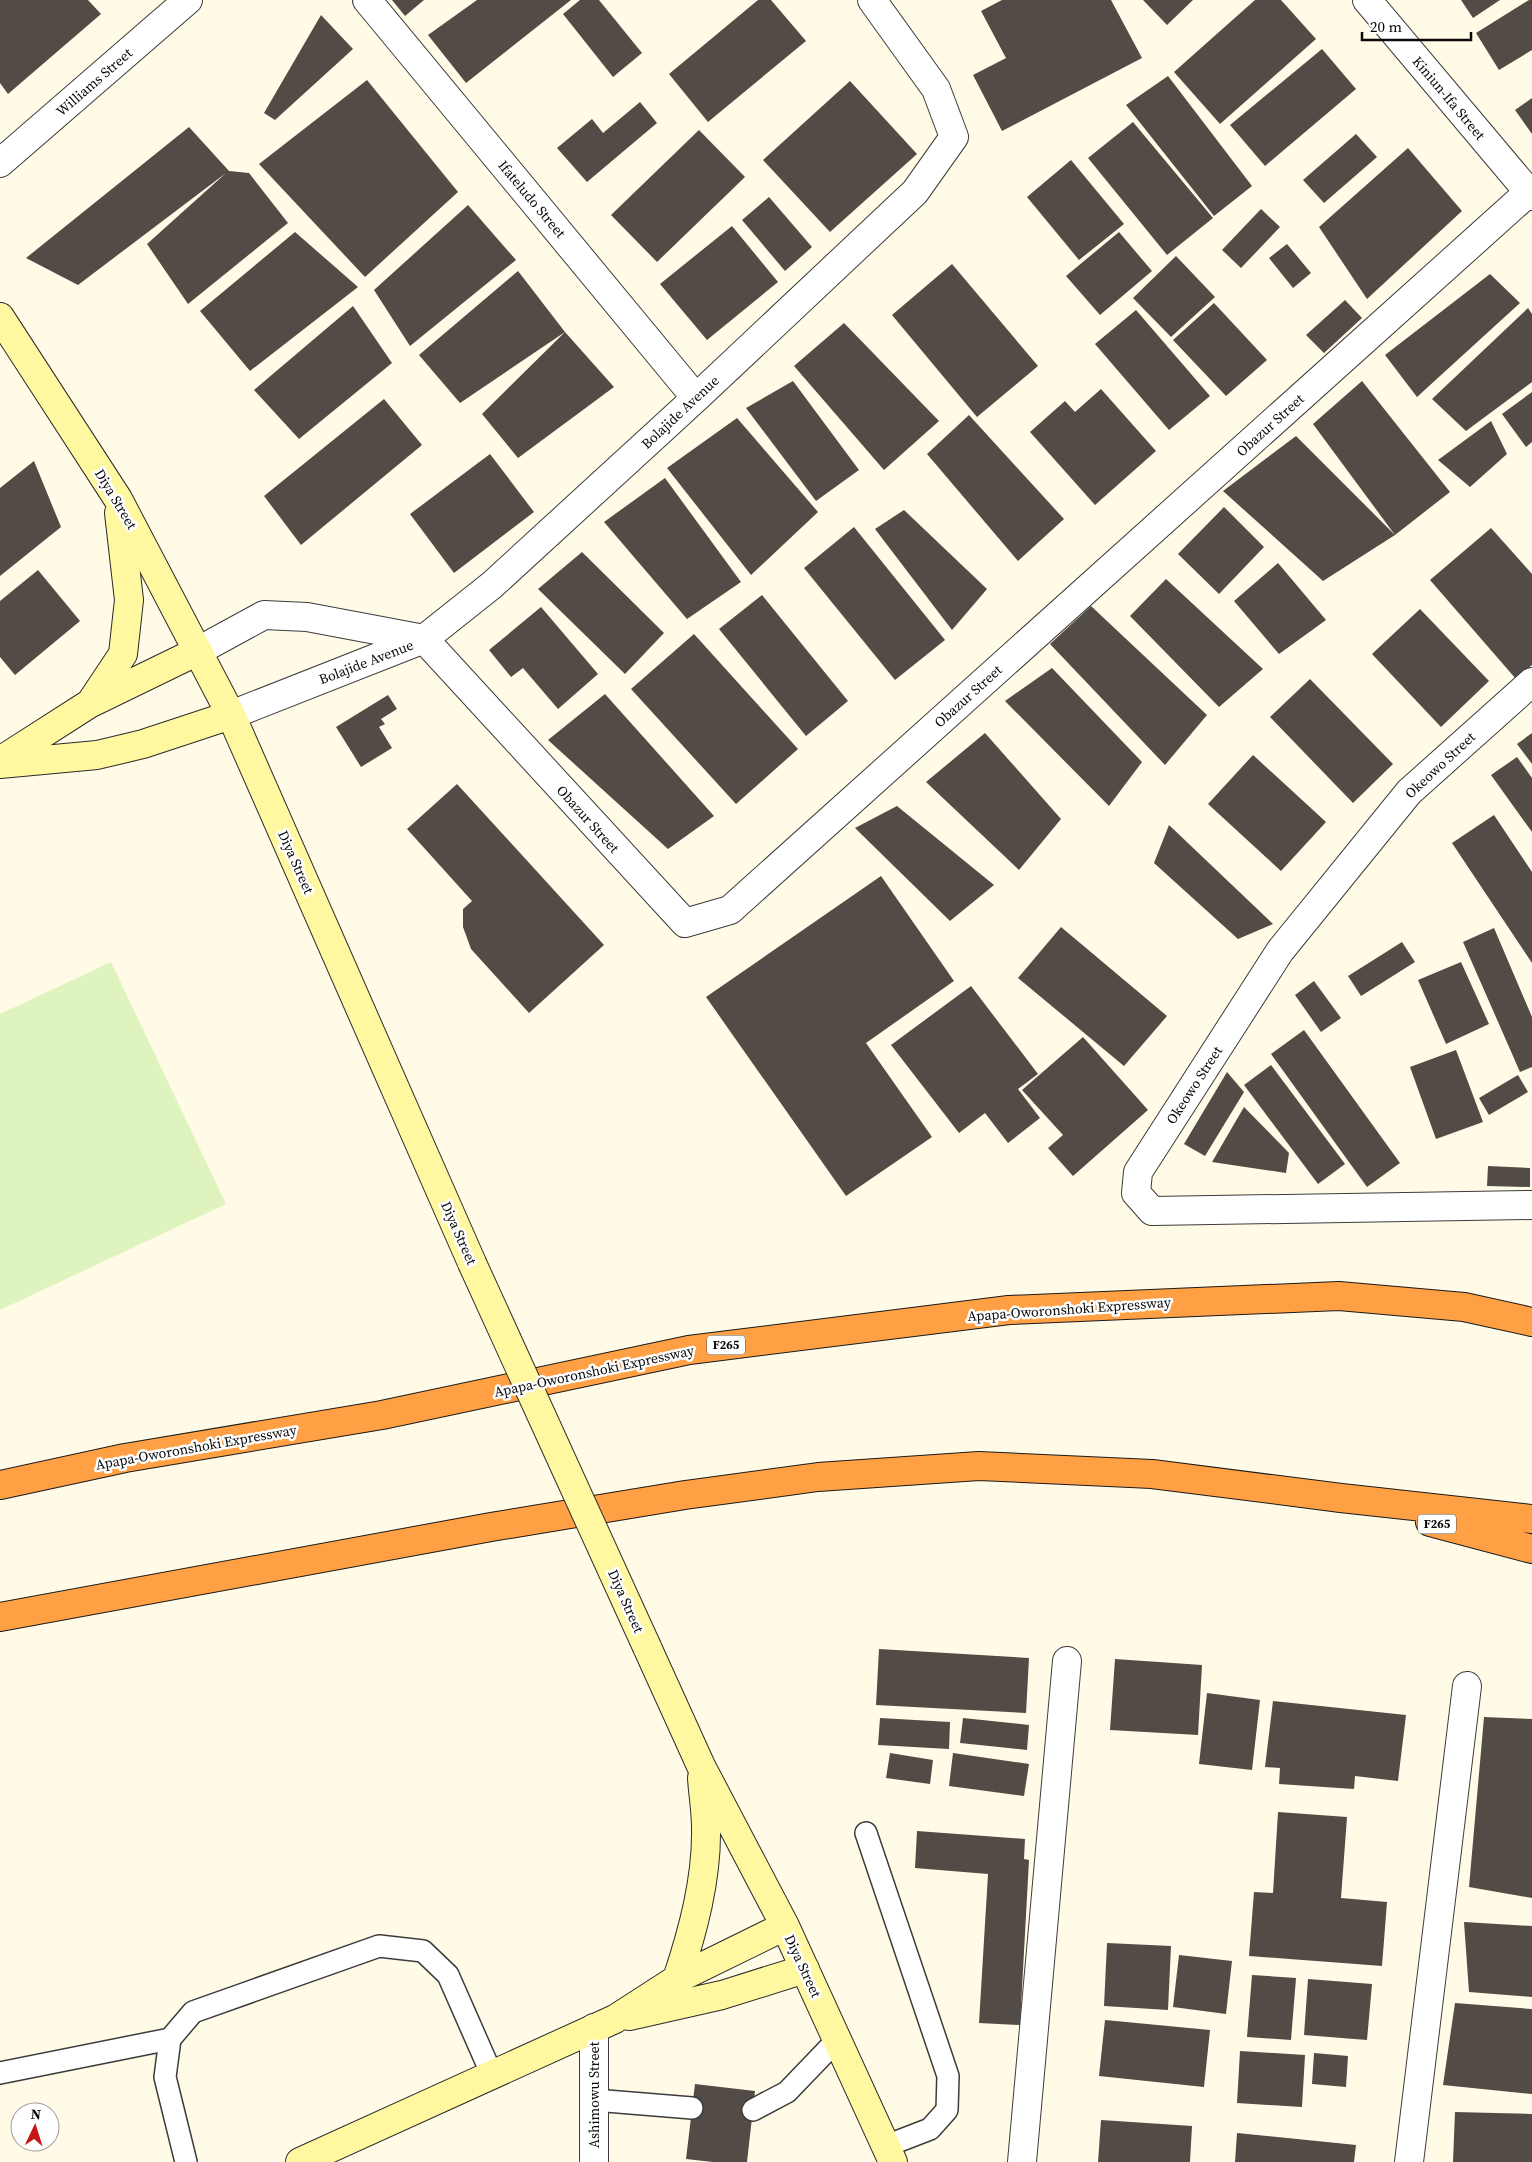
<svg xmlns="http://www.w3.org/2000/svg" width="1532" height="2162" font-family="'Source Serif 4',serif">
	<style>
		.pitch { fill: #dff3bf }
		.building { fill: #534b45 }
		.lines { fill: none; stroke-linecap: round; stroke-linejoin: round }
		.lane-casing { stroke: #3c3c3c; stroke-width: 24 }
		.street-casing { stroke: #3c3c3c; stroke-width: 30 }
		.secondary-casing { stroke: #2b2b2b; stroke-width: 30 }
		.highway-casing { stroke: #1a1a1a; stroke-width: 30 }
		.lane { stroke: #fff; stroke-width: 21 }
		.street { stroke: #fff; stroke-width: 28 }
		.secondary { stroke: #fff8a1; stroke-width: 28 }
		.highway { stroke: #ffa044; stroke-width: 28 }
		.secondary-bridge-casing { stroke: #2b2b2b; stroke-width: 30; stroke-linecap: butt }
		.secondary-bridge { stroke: #fff8a1; stroke-width: 28 }
		.labels { text-anchor: middle; dominant-baseline: central; stroke-width: 5; stroke-linejoin: round; paint-order: stroke }
		.shield { fill: #fff; stroke: #535353; stroke-width: 1 }
		.shield-label { font-size: 12px; font-weight: bold; fill: #090909 }
		.street-label { font-size: 14px; fill: #090909; stroke: #fff }
	</style>
	<rect width="100%" height="100%" fill="#fffbe6"/>
	<path class="pitch" d="M111,962l115,242 -226,106v-296z"/>
	<path class="building" d="M0,0h88l13,14 -93,80 -8,-11z
		M392,0h32l-19,16z
		M477,0h94l-105,83 -38,-48z
		M580,0h19l43,53 -29,24 -50,-63z
		M758,0h13l35,41 -98,81 -39,-48z
		M1002,0h109l31,58 -140,73 -29,-56 33,-17 -25,-47z
		M1143,0h50l-26,25z
		M1255,0h26l35,39 -96,85 -46,-52z
		M1461,0h39l-27,18z
		M1529,0h3v50l-33,20 -23,-37z
		M321,15l32,34 -78,71 -11,-7z
		M1322,49l34,40 -91,77 -35,-41z
		M1168,76l84,110 -38,30 -88,-111z
		M367,80l91,112 -93,85 -106,-113z
		M850,81l67,73 -87,78 -67,-72z
		M1532,98v36l-17,-24z
		M640,102l17,21 -70,59 -30,-34 35,-29 11,14z
		M1133,122l80,96 -46,37 -79,-97z
		M189,127l40,44 20,2 39,50 -100,81 -41,-60 79,-71 -148,112 -52,-27z
		M699,130l46,47 -88,85 -46,-47z
		M1356,134l21,23 -53,46 -21,-23z
		M1408,148l54,63 -95,88 -48,-72z
		M1071,160l53,64 -45,36 -52,-63z
		M769,197l43,50 -27,24 -43,-51z
		M468,205l48,55 -106,86 -36,-56z
		M1261,209l19,18 -39,41 -19,-18z
		M732,226l46,56 -71,58 -47,-56z
		M295,232l63,55 -108,84 -50,-60z
		M1119,232l33,39 -52,44 -34,-39z
		M1287,244l24,29 -18,15 -24,-30z
		M1176,256l39,41 -44,40 -38,-39z
		M952,264l86,102 -61,51 -85,-102z
		M518,271l47,61 -105,71 -41,-48z
		M1490,274l30,29 -103,94 -32,-42z
		M1345,300l17,18 -38,35 -18,-18z
		M1214,303l53,57 -41,36 -53,-56z
		M353,306l39,57 -93,76 -45,-49z
		M1528,308l4,6v68l-66,49 -34,-32z
		M1136,310l74,86 -41,34 -74,-86z
		M844,323l95,98 -55,49 -90,-104z
		M565,332l49,55 -96,71 -36,-44z
		M793,381l66,89 -43,31 -70,-93z
		M1362,381l88,111 -55,43 -82,-111z
		M1101,389l55,62 -61,54 -65,-73 35,-31 10,11z
		M1532,392v50l-6,5 -24,-33z
		M384,399l38,46 -121,100 -37,-49z
		M969,415l95,104 -46,42 -91,-107z
		M737,418l81,94 -67,63 -84,-107z
		M1491,421l16,33 -37,33 -32,-27z
		M1296,436l99,99 -72,46 -100,-90z
		M490,454l44,58 -80,61 -44,-59z
		M34,461l27,66 -61,49v-88z
		M665,478l76,104 -54,37 -83,-97z
		M1224,507l40,40 -45,47 -41,-40z
		M904,510l83,79 -35,41 -77,-101z
		M854,527l91,113 -50,40 -91,-112z
		M1491,528l41,46v91l-16,14 -86,-99z
		M582,552l82,81 -39,41 -87,-85z
		M1278,563l48,57 -47,34 -45,-53z
		M38,570l42,51 -65,54 -15,-18v-56z
		M1166,579l97,90 -44,38 -89,-91z
		M762,595l86,106 -42,35 -87,-107z
		M1091,606l116,109 -42,50 -115,-121z
		M541,607l57,67 -40,35 -35,-41 -12,9 -22,-27z
		M1420,609l69,72 -48,46 -69,-73z
		M694,634l104,115 -62,55 -105,-115z
		M1052,668l90,94 -33,44 -104,-105z
		M1310,679l83,85 -40,39 -83,-86z
		M605,694l109,122 -46,33 -120,-109z
		M388,695l9,14 -16,10 4,5 -6,3 13,21 -31,19 -25,-40z
		M985,733l76,86 -42,51 -93,-88z
		M1532,733v31l-15,-20z
		M1253,755l73,67 -45,49 -73,-67z
		M1517,757l15,21v54l-41,-57z
		M457,784l147,161 -75,68 -58,-64 -8,-22v-18l9,-8 -65,-72z
		M897,806l97,79 -44,36 -95,-93z
		M1494,815l38,57v91l-80,-120z
		M1169,825l104,99 -35,15 -84,-76z
		M881,876l73,105 -88,62 66,94 -86,59 -140,-199z
		M1061,927l106,89 -43,50 -106,-88z
		M1494,928l38,89v50l-12,5 -57,-130z
		M1402,942l13,20 -54,34 -13,-20z
		M1461,962l28,62 -43,20 -28,-64z
		M1314,981l27,37 -20,14 -26,-37z
		M971,986l67,88 -20,15 22,29 -32,25 -23,-30 -26,20 -68,-88z
		M1304,1030l96,133 -33,24 -96,-133z
		M1083,1037l65,73 -75,66 -25,-28 15,-13 -41,-45z
		M1456,1050l27,72 -47,17 -26,-72z
		M1271,1065l74,99 -27,20 -74,-99z
		M1227,1072l17,20 -39,64 -21,-12z
		M1518,1075l10,17 -39,23 -10,-17z
		M1244,1107l45,46 -3,20 -74,-11z
		M1488,1166l42,2v19l-43,-1z
		M879,1649l150,9 -3,55 -150,-8z
		M1115,1659l87,6 -4,70 -88,-5z
		M1207,1693l53,7 -8,70 -53,-6z
		M1273,1701l133,14 -8,66 -43,-5 -1,13 -75,-5 1,-16 -15,-1z
		M1484,1717l48,2v179l-63,-11z
		M880,1718l70,4 -1,27 -71,-4z
		M963,1718l66,7 -2,25 -67,-7z
		M890,1753l43,7 -3,24 -44,-6z
		M953,1753l76,11 -5,32 -75,-10z
		M1278,1812l69,5 -6,81 46,4 -5,64 -133,-10 5,-64 19,1z
		M917,1831l108,8 -1,20 5,1 -9,165 -41,-2 9,-149 -73,-6z
		M1464,1922l68,4v71l-63,-5z
		M1107,1943l64,3 -3,64 -64,-4z
		M1179,1955l53,6 -6,53 -53,-7z
		M1252,1975l44,3 -5,62 -44,-3z
		M1308,1979l64,5 -5,56 -63,-5z
		M1455,2003l77,6v85l-89,-9z
		M1105,2020l105,10 -6,57 -105,-11z
		M1240,2051l65,4 -3,52 -65,-4z
		M1314,2053l34,3 -2,31 -34,-3z
		M695,2084l60,7 -8,71h-34l-27,-3z
		M1455,2112l77,2v48h-79z
		M1101,2120l91,6 -2,36h-92z
		M1237,2133l119,12 -2,17h-119z"/>
	<g class="lines">
		<defs>
			<path id="lane" d="M866,1833l82,243 -1,34 -17,19 -44,17
				M0,2073l170,-34
				M594,2100l98,8
				M753,2110l34,-18 50,-52
				M186,2162l-21,-85 5,-38 23,-27 186,-66 44,5 25,24 44,100"/>
			<path id="street" d="M367,0l329,398
				M1367,0l165,196
				M0,163l188,-163
				M198,651l66,-36 43,2 117,22 261,284 45,-13 799,-718
				M1532,682l-123,110 -129,159 -142,221 -2,21 16,18 380,-6
				M231,715l193,-76 68,-54 204,-187 219,-206 39,-55 -18,-48 -64,-89
				M594,2162v-134
				M1022,2162l45,-501
				M1409,2162l58,-476"/>
			<path id="secondary" d="M0,317l118,182 113,216 241,548
				M91,702l32,-48 6,-54 -10,-87
				M0,761l89,-57 109,-53
				M0,764l97,-9 46,-11 88,-29
				M647,1647l54,119 84,160 108,236
				M677,1979c16,-48 30,-100 29,-151 0,-17 -3,-34 -4,-50
				M629,2016l93,-21 83,-26
				M300,2162l315,-143 62,-40 108,-53"/>
			<path id="highway" d="M0,1485l125,-27 257,-43 307,-65 320,-40 330,-14 125,11 68,15
				M1430,1522l102,27
				M0,1617l491,-90 194,-32 133,-18 161,-11 173,8 189,24 191,21"/>
		</defs>
		<use href="#lane" class="lane-casing"/>
		<use href="#street" class="street-casing"/>
		<use href="#secondary" class="secondary-casing"/>
		<use href="#highway" class="highway-casing"/>
		<use href="#lane" class="lane"/>
		<use href="#street" class="street"/>
		<use href="#secondary" class="secondary"/>
		<use href="#highway" class="highway"/>
		<defs>
			<path id="secondary-bridge" d="M472,1263l175,384"/>
		</defs>
		<use href="#secondary-bridge" class="secondary-bridge-casing"/>
		<use href="#secondary-bridge" class="secondary-bridge"/>
	</g>
	<g class="labels">
		<g class="shield">
			<rect x="707" y="1335.5" width="38" height="19" rx="4"/>
			<rect x="1418" y="1514.5" width="38" height="19" rx="4"/>
		</g>
		<g class="shield-label">
			<text x="726" y="1345">F265</text>
			<text x="1437" y="1524">F265</text>
		</g>
		<g class="street-label">
			<text transform="translate(94 82) rotate(-41)">Williams Street</text>
			<text transform="translate(1449 98) rotate(50)">Kiniun-Ifa Street</text>
			<text transform="translate(532 199) rotate(50)">Ifateludo Street</text>
			<text transform="translate(680 412) rotate(-43)">Bolajide Avenue</text>
			<text transform="translate(1270 425) rotate(-42)">Obazur Street</text>
			<text transform="translate(116 499) rotate(59)">Diya Street</text>
			<text transform="translate(366 662) rotate(-21)">Bolajide Avenue</text>
			<text transform="translate(968 696) rotate(-42)">Obazur Street</text>
			<text transform="translate(1440 765) rotate(-43)">Okeowo Street</text>
			<text transform="translate(588 819) rotate(48)">Obazur Street</text>
			<text transform="translate(296 862) rotate(66)">Diya Street</text>
			<text transform="translate(1194 1085) rotate(-57)">Okeowo Street</text>
			<text transform="translate(459 1233) rotate(66)">Diya Street</text>
			<text transform="translate(1069 1309) rotate(-4)">Apapa-Oworonshoki Expressway</text>
			<text transform="translate(594 1371) rotate(-12)">Apapa-Oworonshoki Expressway</text>
			<text transform="translate(196 1447) rotate(-10)">Apapa-Oworonshoki Expressway</text>
			<text transform="translate(626 1601) rotate(66)">Diya Street</text>
			<text transform="translate(803 1966) rotate(65)">Diya Street</text>
			<text transform="translate(594 2095) rotate(-90)">Ashimowu Street</text>
		</g>
	</g>
	<g transform="translate(35 2127) rotate(4)"><circle r="24" fill="#ffffff" stroke="#9d9d9d"/>
	<path d="M0-4L9 19L0 12L-9 19Z" fill="#c61517"/>
	<text y="-8" font-size="14" font-weight="bold" text-anchor="middle" fill="#090909">N</text>
	</g>
	<path d="M1362 32v8h109v-8" fill="none" stroke="#090909" stroke-width="2.5"/>
	<text x="1370" y="32" font-size="15" fill="#090909" stroke="#ffffff" stroke-width="4" paint-order="stroke">20 m</text>
</svg>
